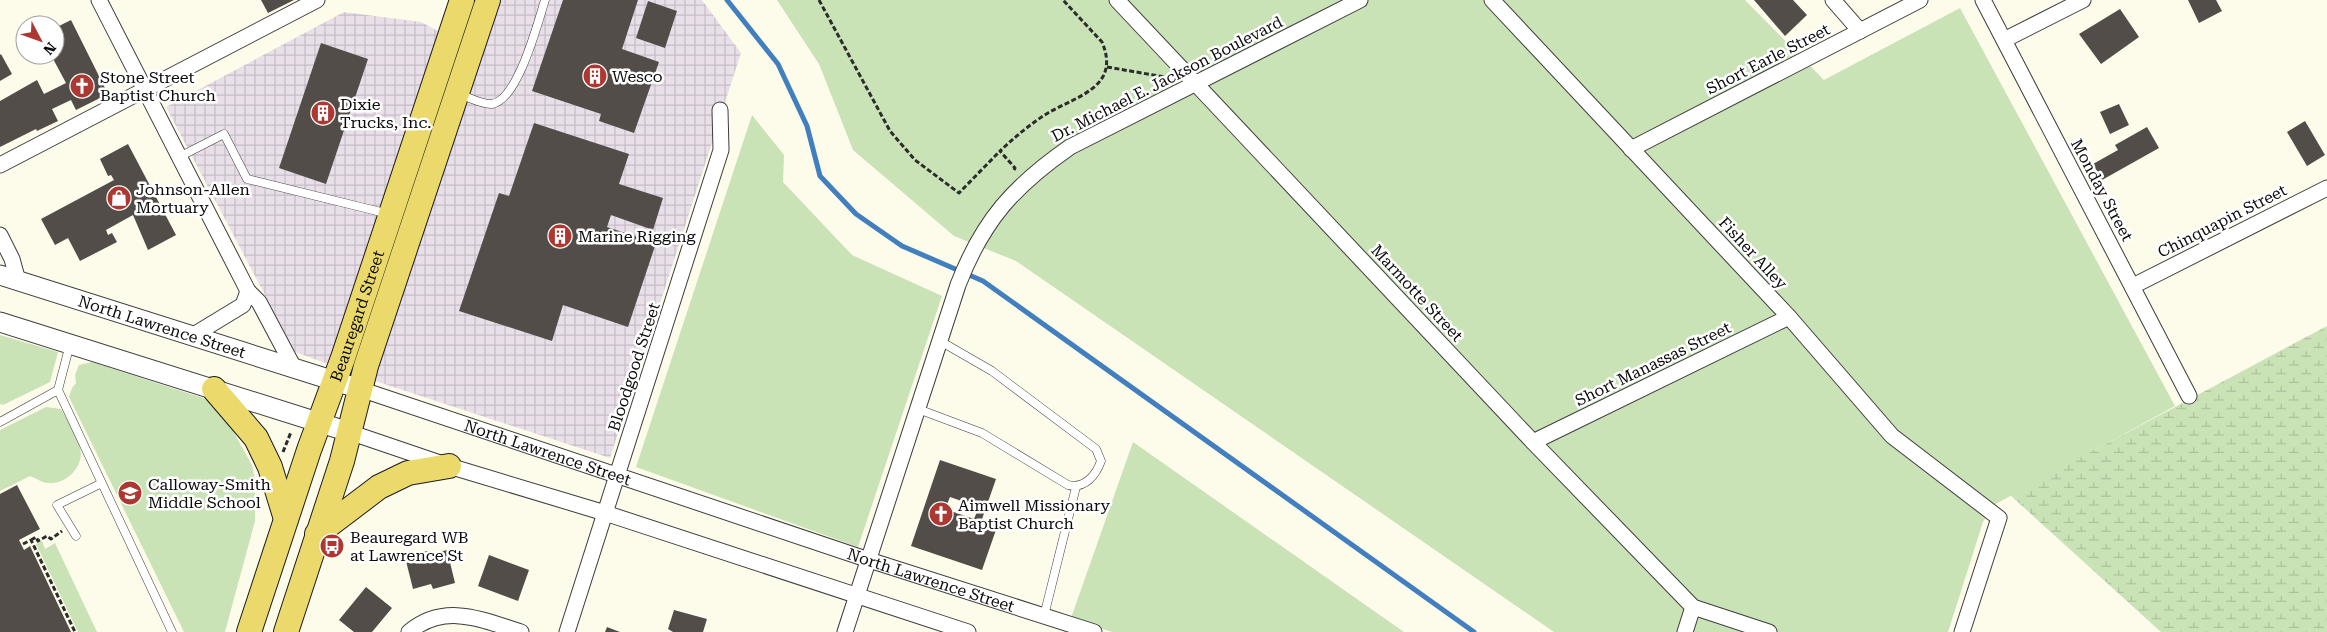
<svg xmlns="http://www.w3.org/2000/svg" width="2327" height="632" font-family="'Roboto Serif',serif">
	<style>
		.industrial { fill: url(#industrial-grid) }
		.grass { fill: #c9e3b7 }
		.wetland { fill: url(#wetland-marsh) }
		.lines { fill: none; stroke-linecap: round; stroke-linejoin: round }
		.stream { stroke: #417fbf; stroke-width: 5 }
		.building { fill: #524d48; fill-rule: evenodd }
		.service-casing { stroke: #3d3d3d; stroke-width: 9 }
		.minor-casing { stroke: #3d3d3d; stroke-width: 17 }
		.tertiary-casing { stroke: #3d3d3d; stroke-width: 21 }
		.primary-casing { stroke: #1b1b1b; stroke-width: 26 }
		.path { stroke: #2c2c2c; stroke-width: 3; stroke-dasharray: 5 2.5; stroke-linecap: butt }
		.service { stroke: #fff; stroke-width: 8 }
		.minor { stroke: #fff; stroke-width: 15 }
		.tertiary { stroke: #fff; stroke-width: 19 }
		.primary { stroke: #ebda6b; stroke-width: 24 }
		.labels { text-anchor: middle; dominant-baseline: central; stroke-width: 5; stroke-linejoin: round; paint-order: stroke }
		.street-label { font-size: 16px; fill: #0a0a0a; stroke: #fff }
		.poi-label { font-size: 16px; fill: #0a0a0a; stroke: #fff; text-anchor: start }
	</style>
	<defs>
		<pattern id="industrial-grid" width="8" height="8" patternUnits="userSpaceOnUse" patternTransform="scale(1.25)"><rect width="8" height="8" fill="#e9dfe9"/><path d="M0 4h8M4 0v8" fill="none" stroke="#c6bec6"/></pattern>
		<pattern id="wetland-marsh" width="20" height="14" patternUnits="userSpaceOnUse" patternTransform="scale(1.25)"><rect width="20" height="14" fill="#c9e3b7"/><path d="M1 5h8M5 5V1M11 12h8M15 12V8" fill="none" stroke="#abc19c"/></pattern>
	</defs>
	<rect width="100%" height="100%" fill="#fdfbea"/>
	<path class="industrial" d="M497,0h205l39,53 -131,405 -235,-77 -80,-29 -129,-245 178,-95 77,10 59,31z"/>
	<path class="grass" d="M777,0h968l79,80 136,-72 215,398 -181,99 -11,17 -35,110h-394l-538,-371 -62,-25 -101,-86 -34,-86z
		M752,115l32,40 -1,27 69,73 90,41 -84,251 -222,-80z
		M0,335l58,17 -8,30 -47,23 -3,-1z
		M92,362l117,38 24,31 19,34 3,14v42l-30,111h-41l-115,-235 3,-9 4,-5 -1,-8 4,-10z
		M46,407l15,2c7,12 16,26 19,39 5,18 -14,37 -32,35 -6,0 -12,-5 -18,-7l-30,15v-61z
		M1133,442l271,190h-292l-41,-14z
		M42,541l3,8 10,-6 42,89h-19l-42,-88z"/>
	<path class="wetland" d="M2327,326v306h-166l-151,-137z"/>
	<g class="lines">
		<path class="stream" d="M727,0l51,64 29,62 13,50 36,38 46,32 81,35 491,351"/>
	</g>
	<path class="building" d="M261,0h33l-26,13z
		M563,0h75l-16,49 37,13 -25,71 -35,-12 2,-7 -69,-23z
		M1754,0h39l14,15 -22,21z
		M2188,0h28l6,11 -23,12z
		M648,1l29,10 -12,37 -29,-10z
		M2120,9l19,28 -38,27 -22,-30z
		M71,20l37,74 -32,16 -5,-10 -19,9 6,12 -21,10 -1,-2 -36,18v-46l37,-21 7,14 22,-11 -15,-28h4v-27z
		M321,43l47,16 -42,125 -47,-16z
		M1,54l11,20 -12,7v-26z
		M2119,104l10,21 -19,9 -10,-22z
		M2305,121l20,34 -18,11 -20,-34z
		M534,123l95,31 -10,30 44,14 -10,32 -42,-15 -4,12 49,16 -28,84 -65,-22 -11,36 -93,-30 40,-118 10,3z
		M2147,127l12,21 -57,32 -9,-16 25,-14 -3,-5z
		M128,144l48,91 -28,15 -15,-35 -27,15 2,5 4,-2 5,9 -37,19 -12,-23 -13,7 -14,-26 73,-39 -3,-5 -3,1 -8,-17z
		M940,460l56,19 -15,43 16,5 -15,43 -71,-24zM950,497l29,10 -5,12 -29,-10z
		M17,485l23,44 -21,11 5,10 6,-4 41,86h-71v-138z
		M447,550l8,33 -22,6 -2,-5 -18,5 -8,-32 22,-6 1,4z
		M489,555l40,15 -11,31 -40,-15z
		M366,587l26,21 -20,24h-18l-15,-12z
		M674,610l33,9 -4,13h-30l-5,-3z
		M607,627l13,5h-15z"/>
	<g class="lines">
		<defs>
			<path id="service" d="M459,94c9,3 24,11 33,10 26,-4 46,-82 53,-104
				M179,157l45,-23 23,45 142,35
				M58,390l114,242
				M918,409l64,24 86,52c17,4 28,-10 33,-24l-5,-12 -104,-78 -52,-30
				M0,422l58,-32 12,-46
				M76,536l-19,-31 45,-22
				M1044,616l32,-129"/>
			<g id="minor">
				<path d="M99,0l149,291 11,11 34,64"/>
				<path d="M1117,0l416,442 160,165 76,25"/>
				<path d="M1492,0l297,317 103,119 107,82 -37,114"/>
				<path d="M1833,0l27,31"/>
				<path d="M1983,0l206,396"/>
				<path d="M2004,40l79,-40"/>
				<path d="M1631,149l289,-149"/>
				<path d="M0,165l317,-165"/>
				<path d="M0,235l12,24 6,22"/>
				<path d="M2133,286l194,-98"/>
				<path d="M192,336l51,-31 5,-14"/>
				<path id="s1" d="M360,389l509,171 225,72"/>
				<path d="M349,432l100,34 156,47 363,119"/>
				<path d="M1533,442l256,-125"/>
				<path d="M409,632c36,-30 73,-12 112,0"/>
				<path d="M567,632l154,-482 -1,-40"/>
				<path d="M845,632l113,-347c25,-65 56,-99 112,-138l290,-147"/>
				<path d="M1685,632l8,-25"/>
			</g>
			<g id="tertiary">
				<path id="s2" d="M0,275l360,114"/>
				<path d="M0,322l349,110"/>
			</g>
			<g id="primary">
				<path d="M214,389l42,49 14,29 16,52"/>
				<path d="M317,534l62,-47 29,-14 41,-7"/>
				<path id="s3" d="M249,632l60,-182 34,-92 119,-358"/>
				<path d="M286,632l56,-171 24,-95 122,-366"/>
			</g>
		</defs>
		<use href="#service" class="service-casing"/>
		<use href="#minor" class="minor-casing"/>
		<use href="#tertiary" class="tertiary-casing"/>
		<use href="#primary" class="primary-casing"/>
		<path class="path" d="M819,0l71,131 25,29 44,33 41,-42
			M1107,67l58,10
			M1014,170l1,-2 -15,-17c15,-14 30,-27 48,-38 29,-17 73,-26 54,-71l-39,-42
			M283,452l8,-20
			M31,540l5,-3 2,4 9,-5 4,3 11,-8
			M23,544l8,-4 44,92"/>
		<use href="#service" class="service"/>
		<use href="#minor" class="minor"/>
		<use href="#tertiary" class="tertiary"/>
		<use href="#primary" class="primary"/>
	</g>
	<defs>
		<symbol id="building-disc" viewBox="-11 -11 22 22"><circle r="9.5" fill="#ac3831" stroke="#fff"/><path d="M-4-6H4V6H1V3H-1V6H-4ZM-2.5-4.3h1.7v1.8h-1.7ZM.8-4.3h1.7v1.8H.8ZM-2.5-1h1.7V.8h-1.7ZM.8-1h1.7V.8H.8Z" fill="#fff"/></symbol>
		<symbol id="church-disc" viewBox="-11 -11 22 22"><circle r="9.5" fill="#ac3831" stroke="#fff"/><path d="M-1.2-6h2.4v3.5h3.3v2.4h-3.3V6h-2.4V-.1h-3.3v-2.4h3.3Z" fill="#fff"/></symbol>
		<symbol id="shop-disc" viewBox="-11 -11 22 22"><circle r="9.5" fill="#ac3831" stroke="#fff"/><path d="M-5-2.5h2.3a2.7 3.5 0 0 1 5.4 0H5L5.5 6h-11ZM-1.5-2.5h3a1.5 2.3 0 0 0-3 0Z" fill="#fff"/></symbol>
		<symbol id="school-disc" viewBox="-11 -11 22 22"><circle r="9.5" fill="#ac3831" stroke="#fff"/><path d="M0-5L7-2L0 1L-7-2ZM-4 1L0 2.5L4 1V4Q0 6-4 4Z" fill="#fff"/></symbol>
		<symbol id="bus-disc" viewBox="-11 -11 22 22"><circle r="9.5" fill="#ac3831" stroke="#fff"/><path d="M-5-6H5V4H4V6H2V4H-2V6H-4V4H-5ZM-3.5-4V0h7V-4ZM-3.5 1.2v1.5H-2V1.2ZM2 1.2v1.5H3.5V1.2Z" fill="#fff"/></symbol>
	</defs>
	<g fill-rule="evenodd">
		<use href="#building-disc" x="581" y="62" width="28" height="28"/>
		<use href="#church-disc" x="68" y="72" width="28" height="28"/>
		<use href="#building-disc" x="309" y="99" width="28" height="28"/>
		<use href="#shop-disc" x="105" y="184" width="28" height="28"/>
		<use href="#building-disc" x="546" y="222" width="28" height="28"/>
		<use href="#school-disc" x="116" y="479" width="28" height="28"/>
		<use href="#church-disc" x="927" y="500" width="28" height="28"/>
		<use href="#bus-disc" x="318" y="532" width="28" height="28"/>
	</g>
	<g class="labels">
		<g class="street-label">
			<text transform="translate(1768 59) rotate(-27)">Short Earle Street</text>
			<text transform="translate(1167 79) rotate(-27)">Dr. Michael E. Jackson Boulevard</text>
			<text transform="translate(2102 190) rotate(62)">Monday Street</text>
			<text transform="translate(2222 221) rotate(-27)">Chinquapin Street</text>
			<text transform="translate(1753 253) rotate(47)">Fisher Alley</text>
			<text transform="translate(1417 293) rotate(47)">Marmotte Street</text>
			<text stroke="none"><textPath href="#s3" startOffset="334">Beauregard Street</textPath></text>
			<text stroke="none"><textPath href="#s2" startOffset="170">North Lawrence Street</textPath></text>
			<text transform="translate(1653 364) rotate(-26)">Short Manassas Street</text>
			<text transform="translate(634 367) rotate(-72)">Bloodgood Street</text>
			<text stroke="none"><textPath href="#s1" startOffset="198">North Lawrence Street</textPath></text>
			<text stroke="none"><textPath href="#s1" startOffset="602">North Lawrence Street</textPath></text>
		</g>
		<g class="poi-label">
			<text x="612" y="76">Wesco</text>
			<text x="100" y="77">Stone Street<tspan x="100" dy="18">Baptist Church</tspan></text>
			<text x="340" y="104">Dixie<tspan x="340" dy="18">Trucks, Inc.</tspan></text>
			<text x="136" y="189">Johnson-Allen<tspan x="136" dy="18">Mortuary</tspan></text>
			<text x="578" y="236">Marine Rigging</text>
			<text x="148" y="484">Calloway-Smith<tspan x="148" dy="18">Middle School</tspan></text>
			<text x="958" y="505">Aimwell Missionary<tspan x="958" dy="18">Baptist Church</tspan></text>
			<text x="350" y="537">Beauregard WB<tspan x="350" dy="18">at Lawrence St</tspan></text>
		</g>
	</g>
	<g transform="translate(40 40) rotate(131)"><circle r="24" fill="#ffffff" stroke="#9d9d9d"/>
	<path d="M0-4L9 19L0 12L-9 19Z" fill="#ac3831"/>
	<text y="-8" font-size="14" font-weight="bold" text-anchor="middle" fill="#0a0a0a">N</text>
	</g>
</svg>
